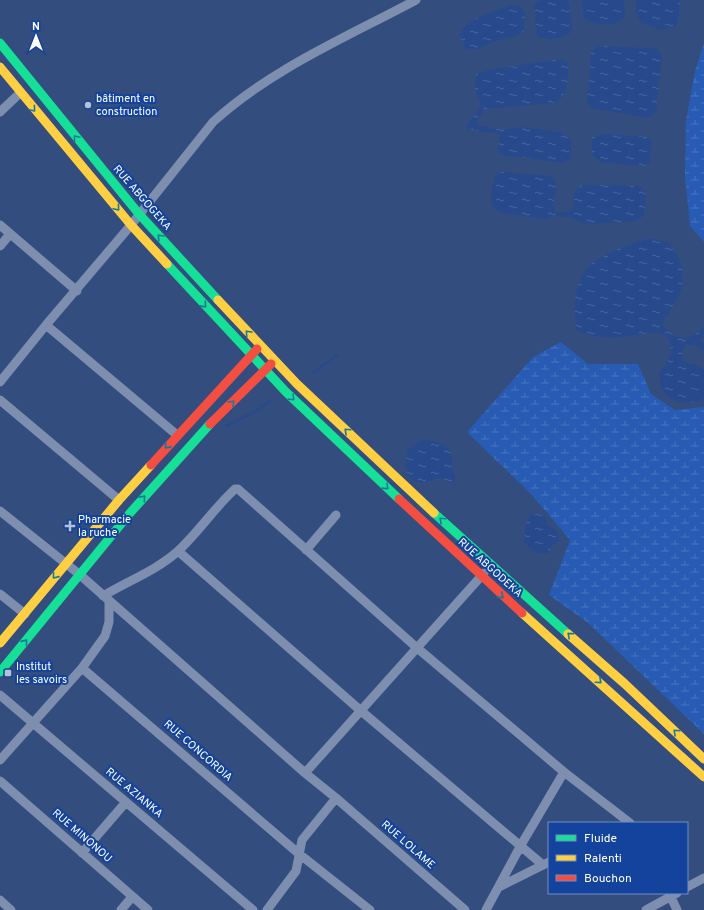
<svg xmlns="http://www.w3.org/2000/svg" width="704" height="910" font-family="Overpass,sans-serif">
	<style>
		.wetland { fill: url(#wetland-marsh) }
		.water { fill: url(#water-ripples) }
		.lines { fill: none; stroke-linecap: round; stroke-linejoin: round }
		.stream { stroke: #284a8d; stroke-width: 2.5 }
		.street { stroke: #7d8eaf; stroke-width: 9 }
		.fast { stroke: #16e098; stroke-width: 9 }
		.slow { stroke: #ffcf43; stroke-width: 9 }
		.jam { stroke: #f24e42; stroke-width: 9 }
		.oneway { stroke: #147a9b }
		.poi-dot { fill: #b7c1d2; stroke: #13439d; stroke-width: 1.5 }
		.labels { text-anchor: middle; dominant-baseline: central; stroke-width: 4; stroke-linejoin: round; paint-order: stroke }
		.poi-label { font-size: 11px; fill: #fff; stroke: #13439d; text-anchor: start }
		.street-label { font-size: 11px; fill: #fff; stroke: #13439d }
	</style>
	<defs>
		<pattern id="wetland-marsh" width="20" height="14" patternUnits="userSpaceOnUse"><rect width="20" height="14" fill="#285bb3"/><path d="M1 5h8M5 5V1M11 12h8M15 12V8" fill="none" stroke="#4874be"/></pattern>
		<pattern id="water-ripples" width="26" height="14" patternUnits="userSpaceOnUse"><rect width="26" height="14" fill="#284a8d"/><path d="M2 4q2-2 4 0t4 0M15 11q2-2 4 0t4 0" fill="none" stroke="#48659e"/></pattern>
	</defs>
	<rect width="100%" height="100%" fill="#324d7e"/>
	<path class="wetland" d="M704,43v199l-14,-16 -5,-49 1,-56 9,-50z
		M561,342l27,22h50l13,30 24,16 29,-3v327l-117,-112 -38,-27 21,-55 -38,-45 -65,-63 66,-75z"/>
	<path class="water" d="M567,0l2,2 3,29c-7,8 -28,11 -35,4l-3,-31 7,-4z
		M581,0h43c0,5 2,14 -1,18 -5,9 -31,8 -38,0 -3,-4 -3,-13 -4,-18z
		M636,0h44l-1,20 -5,7 -13,3 -20,-7 -5,-11z
		M512,5l8,2 5,6 -1,18 -6,4 -26,7 -16,8 -11,-2c-1,-4 -4,-8 -5,-12 -2,-14 41,-28 52,-31z
		M599,46l57,2 6,7 -6,57 -7,6 -58,-10 -4,-5 4,-51z
		M560,59l7,3c3,15 1,37 -15,41l-66,6 -10,12 2,4 25,5 17,-3 41,5 10,8v18l-8,5 -41,-6 -18,-1 -6,-4 2,-18 -32,-5 -1,-5 14,-17 -6,-19 1,-14 13,-4z
		M606,134l41,3 5,4 -2,20 -5,5 -43,-3 -10,-8v-18z
		M502,172l48,4c13,7 -1,24 5,36h13l5,-4 1,-15 7,-8 60,1 5,9 -2,20 -7,6 -51,3 -18,-7 -14,-1 -8,3 -45,-6 -9,-7 -1,-12 4,-18z
		M651,238l16,4 11,13 5,15 -2,22 -19,33 12,11 14,2 11,-6 5,-6v7l-4,8 4,2v7l-7,-4 -11,-2 -4,8 1,10 13,3 8,5v27l-3,4c-13,3 -32,3 -39,-12 -2,-4 -2,-11 -3,-16 10,-13 15,-18 10,-35l-10,-6c-33,3 -51,12 -83,-2 -7,-65 18,-75 75,-92z
		M429,440c18,4 26,10 22,28l4,7 -1,6 -4,2c-14,-10 -13,-2 -26,-1 -22,2 -19,-18 -16,-32l11,-9z
		M538,513l7,4 2,8c7,4 13,6 12,16l-7,5 -4,7c-14,1 -15,-3 -24,-11l2,-19 4,-7z"/>
	<g class="lines">
		<path class="stream" d="M313,373l24,-18
			M226,426l30,-15 14,-10"/>
		<path class="street" d="M0,112l20,-19
			M0,225l77,66
			M0,246l10,-12
			M46,325l131,110
			M0,382l46,-57 85,-100 82,-103c58,-53 134,-85 203,-122
			M0,400l119,100
			M0,511l79,63 226,199
			M306,550l30,-35
			M178,551l182,159 183,155
			M0,594l25,20
			M103,596c25,-15 52,-25 74,-44 21,-19 37,-44 58,-63h3l178,158 148,125 66,51
			M82,668l216,185 72,57
			M0,695l253,215
			M0,760l82,-92 23,-32 4,-14v-20
			M0,781l148,129
			M336,798l129,112
			M82,853l44,-51
			M499,887l50,-25
			M687,887l17,-9
			M669,893l8,17
			M0,900l11,10
			M121,910l11,-13
			M267,910l29,-39 6,-31 34,-42 -31,-25 179,-200
			M486,910l35,-65 43,-73
			M646,910l31,-17"/>
		<path class="fast" d="M0,43l139,171 79,86
			M167,264l119,128 113,107
			M434,513l134,121
			M0,672l130,-159 80,-89"/>
		<path class="slow" d="M0,67l131,158 36,39
			M218,300l79,84 137,129
			M522,613l182,164
			M568,634l57,50 79,75
			M0,643l119,-143 32,-35"/>
		<path class="jam" d="M210,424l61,-60
			M151,465l106,-116
			M399,499l123,114"/>
	</g>
	<defs><path id="oneway-chevron" d="M-2-3.5L2.5 0L-2 3.5" fill="none" stroke-width="1.6" stroke-linecap="round" stroke-linejoin="round"/></defs>
	<g class="oneway">
		<use href="#oneway-chevron" transform="translate(33 109) rotate(50)"/>
		<use href="#oneway-chevron" transform="translate(76 138) rotate(-130)"/>
		<use href="#oneway-chevron" transform="translate(117 208) rotate(50)"/>
		<use href="#oneway-chevron" transform="translate(160 237) rotate(-133)"/>
		<use href="#oneway-chevron" transform="translate(204 305) rotate(48)"/>
		<use href="#oneway-chevron" transform="translate(248 333) rotate(-133)"/>
		<use href="#oneway-chevron" transform="translate(292 398) rotate(44)"/>
		<use href="#oneway-chevron" transform="translate(232 403) rotate(-45)"/>
		<use href="#oneway-chevron" transform="translate(347 431) rotate(-137)"/>
		<use href="#oneway-chevron" transform="translate(167 446) rotate(132)"/>
		<use href="#oneway-chevron" transform="translate(386 487) rotate(44)"/>
		<use href="#oneway-chevron" transform="translate(143 498) rotate(-48)"/>
		<use href="#oneway-chevron" transform="translate(442 520) rotate(-137)"/>
		<use href="#oneway-chevron" transform="translate(55 576) rotate(129)"/>
		<use href="#oneway-chevron" transform="translate(501 596) rotate(41)"/>
		<use href="#oneway-chevron" transform="translate(570 635) rotate(-138)"/>
		<use href="#oneway-chevron" transform="translate(25 642) rotate(-51)"/>
		<use href="#oneway-chevron" transform="translate(599 681) rotate(42)"/>
		<use href="#oneway-chevron" transform="translate(676 732) rotate(-137)"/>
	</g>
	<g class="poi-dot">
		<circle cx="88" cy="105" r="4"/>
		<path d="M68 520h4v4h4v4h-4v4h-4v-4h-4v-4h4z"/>
		<rect x="4" y="669" width="8" height="8" rx="2"/>
	</g>
	<g class="labels">
		<g class="poi-label">
			<text x="96" y="99">bâtiment en<tspan x="96" dy="13">construction</tspan></text>
			<text x="78" y="520">Pharmacie<tspan x="78" dy="13">la ruche</tspan></text>
			<text x="16" y="667">Institut<tspan x="16" dy="13">les savoirs</tspan></text>
		</g>
		<g class="street-label">
			<text transform="translate(142 198) rotate(49)">RUE ABGOGEKA</text>
			<text transform="translate(490 568) rotate(42)">RUE ABGODEKA</text>
			<text transform="translate(198 751) rotate(41)">RUE CONCORDIA</text>
			<text transform="translate(134 793) rotate(40)">RUE AZIANKA</text>
			<text transform="translate(82 836) rotate(41)">RUE MINONOU</text>
			<text transform="translate(408 845) rotate(41)">RUE LOLAME</text>
		</g>
	</g>
	<rect x="548" y="822" width="140" height="72" fill="#13439d" stroke="#718ec4"/>
	<rect x="556" y="835" width="20" height="6" fill="#16e098" stroke="#718ec4"/>
	<text x="584" y="842" font-size="12" fill="#ffffff">Fluide</text>
	<rect x="556" y="855" width="20" height="6" fill="#ffcf43" stroke="#718ec4"/>
	<text x="584" y="862" font-size="12" fill="#ffffff">Ralenti</text>
	<rect x="556" y="875" width="20" height="6" fill="#f24e42" stroke="#718ec4"/>
	<text x="584" y="882" font-size="12" fill="#ffffff">Bouchon</text>
	<g transform="translate(36 36)" stroke="#13439d" stroke-width="3" paint-order="stroke">
	<path d="M0-3L7 15L0 10L-7 15Z" fill="#ffffff"/>
	<text y="-6" font-size="11" font-weight="bold" text-anchor="middle" fill="#ffffff">N</text>
	</g>
</svg>
